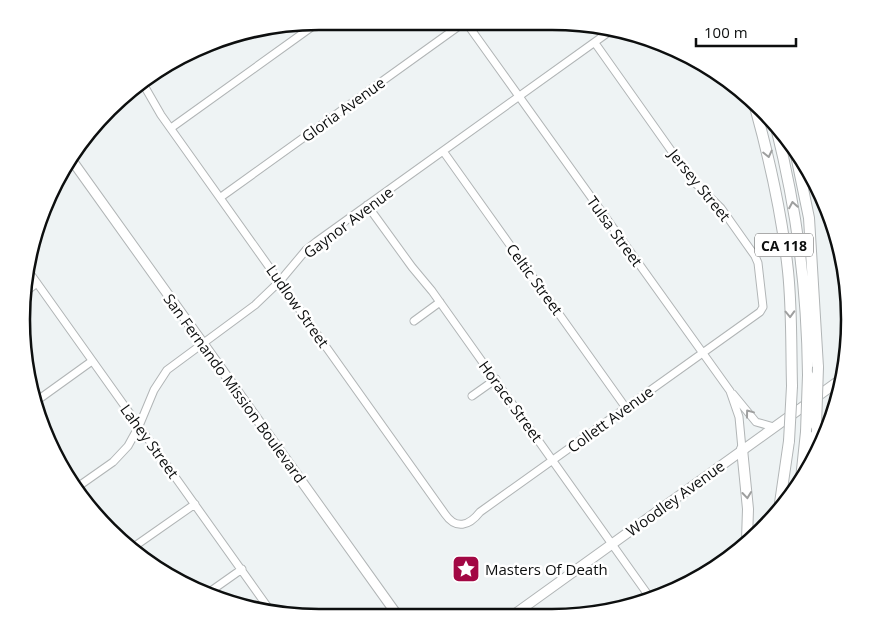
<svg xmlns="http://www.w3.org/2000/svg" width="871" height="639" font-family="'Open Sans',sans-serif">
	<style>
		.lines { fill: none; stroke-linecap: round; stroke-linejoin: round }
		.minor-casing { stroke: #b1b5b6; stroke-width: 9 }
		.major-casing { stroke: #b1b5b6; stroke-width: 11 }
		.highway-casing { stroke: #b1b5b6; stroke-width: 12 }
		.minor { stroke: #fff; stroke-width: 7 }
		.major { stroke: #fff; stroke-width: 9 }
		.highway { stroke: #fff; stroke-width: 10 }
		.highway-bridge-casing { stroke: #b1b5b6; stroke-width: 12; stroke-linecap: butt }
		.highway-bridge { stroke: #fff; stroke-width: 10 }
		.oneway { stroke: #9e9f9f }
		.labels { text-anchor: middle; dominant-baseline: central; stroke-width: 5; stroke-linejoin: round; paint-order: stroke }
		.shield { fill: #fff; stroke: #565757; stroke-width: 1 }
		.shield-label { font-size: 14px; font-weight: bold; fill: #0d0f0f }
		.street-label { font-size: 15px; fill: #0d0f0f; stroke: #fff }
		.poi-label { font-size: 15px; fill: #0d0f0f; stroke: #fff; text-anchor: start }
		.rim { fill: none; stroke: #0d0f0f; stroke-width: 2.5 }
	</style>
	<rect width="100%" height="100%" fill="#eef3f4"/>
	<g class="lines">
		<defs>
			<path id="minor" d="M465,21l265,370 9,26 3,32
				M142,82l19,33 284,399c11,16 24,12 35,-2l280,-200 3,-5 -5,-44 -3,-7 -34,-48 -29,-28 -97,-137
				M171,128l149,-107
				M443,151l183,257
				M221,197l245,-176
				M367,205l45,62 20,24 219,308
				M27,269l245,344
				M24,293l13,-10
				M414,321l26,-19
				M733,394l23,28 18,5
				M472,396l24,-17
				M35,402l57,-41
				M76,488l37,-26 15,-16 11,-20 15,-36 13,-20 88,-65 25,-24 26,-31 10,-8 297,-213
				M135,546l60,-42
				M208,593l34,-24"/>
			<path id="major" d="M71,159l327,457
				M512,616l328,-236"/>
			<path id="highway" d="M755,107c15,54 27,108 33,164 4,38 3,77 4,115
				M776,127c21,84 31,161 32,248
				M796,155l13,63 9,149
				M742,449l6,60 -1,31
				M810,467l6,-41
				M801,479l5,-47
				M780,503l9,-62"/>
		</defs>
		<use href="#minor" class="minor-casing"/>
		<use href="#major" class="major-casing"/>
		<use href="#highway" class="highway-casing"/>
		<use href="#minor" class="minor"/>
		<use href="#major" class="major"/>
		<use href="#highway" class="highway"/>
		<defs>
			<path id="highway-bridge" d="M816,426l2,-59
				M806,432l2,-57
				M789,441l3,-55"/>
		</defs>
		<use href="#highway-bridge" class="highway-bridge-casing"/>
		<use href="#highway-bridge" class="highway-bridge"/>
	</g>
	<defs><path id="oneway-chevron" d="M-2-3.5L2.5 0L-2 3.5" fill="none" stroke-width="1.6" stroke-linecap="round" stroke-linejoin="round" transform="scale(1.25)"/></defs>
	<g class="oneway">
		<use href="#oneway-chevron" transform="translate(768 154) rotate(77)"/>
		<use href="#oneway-chevron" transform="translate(793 205) rotate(-100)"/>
		<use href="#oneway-chevron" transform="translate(790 314) rotate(88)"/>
		<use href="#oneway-chevron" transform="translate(749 413) rotate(-127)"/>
		<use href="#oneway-chevron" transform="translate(747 495) rotate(84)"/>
	</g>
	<defs>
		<symbol id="sight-square" viewBox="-11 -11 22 22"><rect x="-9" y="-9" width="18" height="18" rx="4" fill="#a20844" stroke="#fff"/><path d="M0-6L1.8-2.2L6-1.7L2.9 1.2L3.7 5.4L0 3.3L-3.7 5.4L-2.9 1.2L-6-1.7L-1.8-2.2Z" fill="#fff"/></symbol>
	</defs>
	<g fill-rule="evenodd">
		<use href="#sight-square" x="450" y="553" width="32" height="32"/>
	</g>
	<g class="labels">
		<rect class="shield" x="755" y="233.5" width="58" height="23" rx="4"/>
		<g class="shield-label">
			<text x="784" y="245">CA 118</text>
		</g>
		<g class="street-label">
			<text transform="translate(343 109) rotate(-36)">Gloria Avenue</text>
			<text transform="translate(700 185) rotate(51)">Jersey Street</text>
			<text transform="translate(348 222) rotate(-37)">Gaynor Avenue</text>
			<text transform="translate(615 231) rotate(54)">Tulsa Street</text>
			<text transform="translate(535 279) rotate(54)">Celtic Street</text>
			<text transform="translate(298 306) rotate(55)">Ludlow Street</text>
			<text transform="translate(235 388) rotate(54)">San Fernando Mission Boulevard</text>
			<text transform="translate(511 401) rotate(54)">Horace Street</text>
			<text transform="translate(610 419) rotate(-36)">Collett Avenue</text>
			<text transform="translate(150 441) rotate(54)">Lahey Street</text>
			<text transform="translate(675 498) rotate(-36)">Woodley Avenue</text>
		</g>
		<g class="poi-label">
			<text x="485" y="569">Masters Of Death</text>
		</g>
	</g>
	<path d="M0 0H871V639H0ZM319 30H552A289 289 0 0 1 841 319V320A289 289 0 0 1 552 609H319A289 289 0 0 1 30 320V319A289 289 0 0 1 319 30Z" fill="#fff" fill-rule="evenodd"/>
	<path class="rim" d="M319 30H552A289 289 0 0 1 841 319V320A289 289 0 0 1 552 609H319A289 289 0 0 1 30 320V319A289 289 0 0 1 319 30Z"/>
	<path d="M696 38v8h100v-8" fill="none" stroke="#0d0f0f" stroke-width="2.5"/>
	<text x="704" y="38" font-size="15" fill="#0d0f0f" stroke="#ffffff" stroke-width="4" paint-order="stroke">100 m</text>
</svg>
